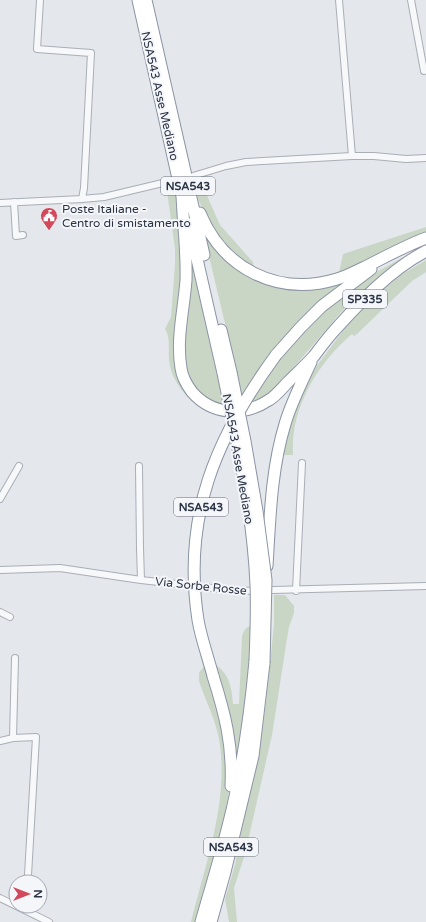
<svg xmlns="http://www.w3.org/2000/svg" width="426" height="922" font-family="'Varela Round',sans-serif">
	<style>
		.grass { fill: #c9d6c5 }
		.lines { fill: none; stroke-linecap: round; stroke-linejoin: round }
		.street-casing { stroke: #a9aeb7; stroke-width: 8 }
		.highway-casing { stroke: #8b94a3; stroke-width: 13 }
		.street { stroke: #f7f8fa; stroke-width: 6 }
		.highway { stroke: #fff; stroke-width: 11 }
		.highway-bridge-casing { stroke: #8b94a3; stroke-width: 13; stroke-linecap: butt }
		.highway-bridge { stroke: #fff; stroke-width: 11 }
		.labels { text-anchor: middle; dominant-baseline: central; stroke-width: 4; stroke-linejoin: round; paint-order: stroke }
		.shield { fill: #f4f6f9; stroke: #676e7b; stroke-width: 1 }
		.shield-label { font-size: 11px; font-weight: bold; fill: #2b3445 }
		.street-label { font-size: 12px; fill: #2b3445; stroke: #f4f6f9 }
		.poi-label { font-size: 12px; fill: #2b3445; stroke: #f4f6f9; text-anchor: start }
	</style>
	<rect width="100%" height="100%" fill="#e4e7ec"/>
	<path class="grass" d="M201,176l7,22 12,27 33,37 1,7 16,7 35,4 34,-7 4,-19 83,-27v10l-83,35 26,4 42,-23 15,-7 -65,47 -20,19 -63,74 -11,11 -12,6 -31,4 -13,-5 -15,-12 -8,-13 -4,-13v-20l7,-56 -1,-37 29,128 18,-5 -34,-143 36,29 -27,-32 -14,-29 -5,-21z
		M172,183l5,20 3,22 3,159 42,29 1,4c-27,-5 -55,-29 -57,-58 -1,-10 2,-21 -4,-30l6,-12 4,-53v-15l-9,-65z
		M426,260v12l-14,9 -55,53 -3,2 -2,-2c-35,30 -62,75 -59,121h-12l15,-48 20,-40 29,-39 25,-27 31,-26z
		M274,595h11l9,11v7l-5,14 -3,18 -14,90 -27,119 -11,34 3,34h-8l-4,-23 10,-34 3,-19 15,-67 8,-41 5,-36 8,-78z
		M252,625l1,10 -17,146 -22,-117c15,8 18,24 19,40h6l3,-67c1,-6 4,-10 10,-12z
		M205,665l21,68 3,58 -4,22 -26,109h-8c14,-57 37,-118 29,-177 -3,-23 -14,-43 -21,-64v-8z"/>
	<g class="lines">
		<defs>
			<path id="street" d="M339,0l13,156
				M411,0l13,71
				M193,176l33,-10 20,-4 106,-6h22l32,3 20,-1
				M82,199l22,-2 67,-16
				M14,202l2,34 7,-1
				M0,203l82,-4 2,-11 7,-135 -54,-4 3,-49
				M139,466l1,82 1,32
				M0,499l19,-33
				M0,570l60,-2 81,12 98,11 187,-5
				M296,591l6,-128
				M0,612l10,5
				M13,738l2,-80
				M0,741l13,-3 23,-1 -8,138
				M0,898l49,24"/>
			<path id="highway" d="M138,0l45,201
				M146,0l58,255
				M182,195c1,28 5,57 4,85 -2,29 -10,59 -5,88 1,9 5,16 11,24 20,23 51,25 77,8 7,-4 13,-12 19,-18 9,-9 18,-17 26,-26 6,-8 12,-16 19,-24 27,-30 57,-62 93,-81
				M200,213c23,56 78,84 137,66 10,-3 19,-8 28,-12 20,-10 40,-21 61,-29
				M189,224l34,149
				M221,330l10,42
				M276,355l25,-28 21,-21 49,-37
				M267,566c3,-48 4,-96 18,-142 6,-21 17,-42 26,-62
				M213,676c12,38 20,69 18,110
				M201,922c9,-32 19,-64 27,-96 14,-54 22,-110 27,-165
				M211,922l14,-50 28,-116 11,-93"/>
		</defs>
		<use href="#street" class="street-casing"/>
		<use href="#highway" class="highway-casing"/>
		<use href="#street" class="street"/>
		<use href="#highway" class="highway"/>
		<defs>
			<path id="highway-bridge" d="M231,372l14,69 12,70 9,69 -2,83
				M223,373c14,70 30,140 33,212 1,25 0,51 -1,76
				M213,676c-5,-19 -12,-38 -15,-56 -16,-104 18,-183 78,-265"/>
		</defs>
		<use href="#highway-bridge" class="highway-bridge-casing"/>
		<use href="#highway-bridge" class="highway-bridge"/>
	</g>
	<defs>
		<symbol id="civic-pin" viewBox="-11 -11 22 30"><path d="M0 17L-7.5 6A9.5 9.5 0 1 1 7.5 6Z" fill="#d1495b" stroke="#f4f6f9"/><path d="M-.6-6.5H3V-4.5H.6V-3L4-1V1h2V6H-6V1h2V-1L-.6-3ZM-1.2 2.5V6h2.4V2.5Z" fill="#fff"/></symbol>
	</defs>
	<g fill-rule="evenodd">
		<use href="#civic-pin" x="39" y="206" width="20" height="27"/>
	</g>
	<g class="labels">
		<g class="shield">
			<rect x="161" y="177" width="54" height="18" rx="3"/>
			<rect x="343" y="290" width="44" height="18" rx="3"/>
			<rect x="174" y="498" width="54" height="18" rx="3"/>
			<rect x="204" y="838" width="54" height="18" rx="3"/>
		</g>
		<g class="shield-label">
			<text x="188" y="186">NSA543</text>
			<text x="365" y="299">SP335</text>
			<text x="201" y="507">NSA543</text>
			<text x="231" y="847">NSA543</text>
		</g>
		<g class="street-label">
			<text transform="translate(160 96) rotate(77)">NSA543 Asse Mediano</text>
			<text transform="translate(238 459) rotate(80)">NSA543 Asse Mediano</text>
			<text transform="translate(201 586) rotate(6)">Via Sorbe Rosse</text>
		</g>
		<g class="poi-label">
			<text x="62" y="209">Poste Italiane -<tspan x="62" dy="14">Centro di smistamento</tspan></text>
		</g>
	</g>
	<g transform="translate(28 894) rotate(90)"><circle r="19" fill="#f4f6f9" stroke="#a4a8b1"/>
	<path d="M0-3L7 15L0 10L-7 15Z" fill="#d1495b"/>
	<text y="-6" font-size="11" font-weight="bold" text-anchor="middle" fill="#2b3445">N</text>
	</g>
</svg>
